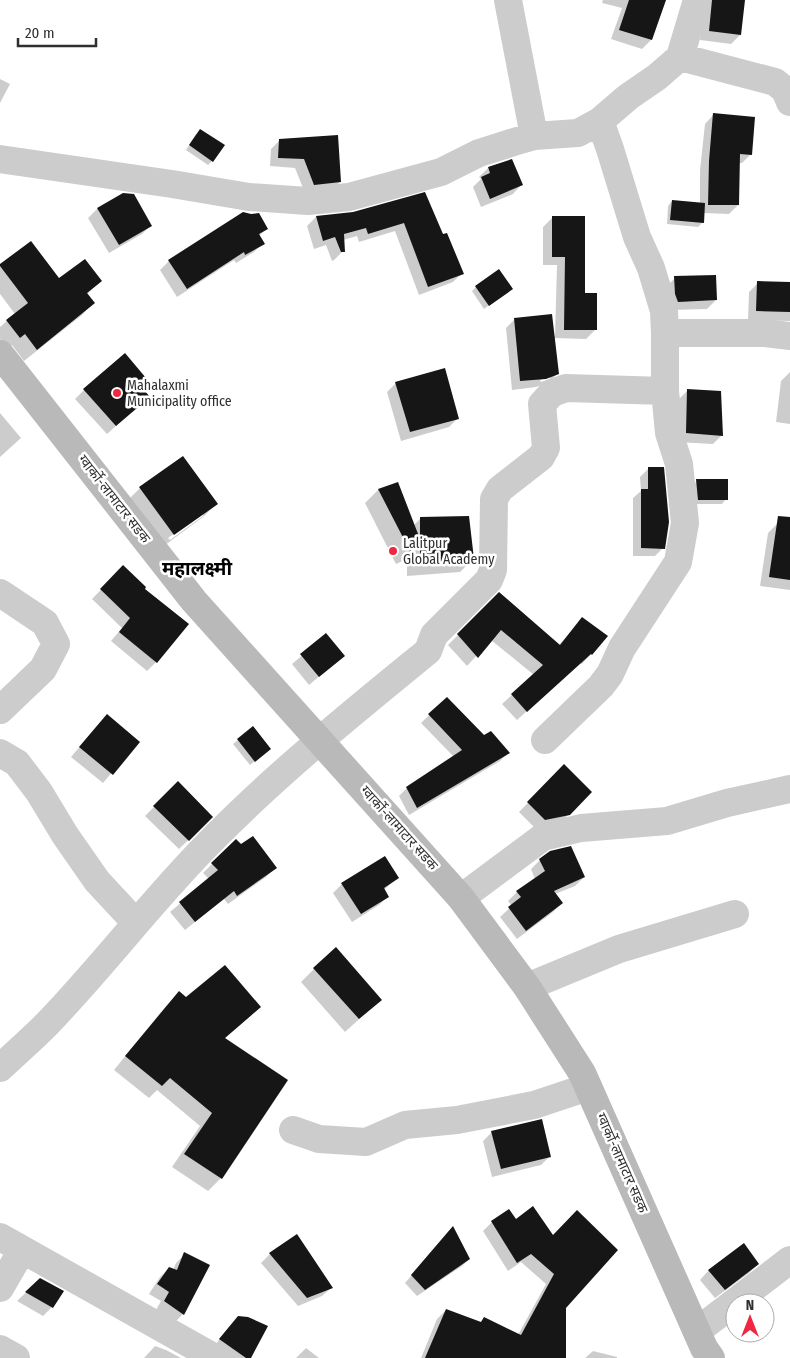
<svg xmlns="http://www.w3.org/2000/svg" width="790" height="1358" font-family="'Fira Sans Condensed','Noto Sans Devanagari',sans-serif">
	<style>
		.shadow { fill: #0003; fill-rule: evenodd }
		.building { fill: #161616 }
		.lines { fill: none; stroke-linecap: round; stroke-linejoin: round }
		.minor { stroke: #ccc; stroke-width: 28 }
		.secondary { stroke: #b9b9b9; stroke-width: 28 }
		.poi-dot { fill: #f02742; stroke: #fff; stroke-width: 2 }
		.labels { text-anchor: middle; dominant-baseline: central; stroke-width: 5; stroke-linejoin: round; paint-order: stroke }
		.poi-label { font-size: 14px; fill: #2f2f2f; stroke: #fff; text-anchor: start }
		.street-label { font-size: 14px; fill: #2f2f2f; stroke: #fff }
		.district-label { font-size: 19px; font-weight: bold; fill: #000; stroke: #fff }
	</style>
	<rect width="100%" height="100%" fill="#fff"/>
	<path class="shadow" d="M603,0h63l-15,40 -9,9 -31,-10 11,-31 -20,-5z
		M707,0h37l-4,35 -9,9 -31,-4 5,-37z
		M0,79l10,5 -10,19z
		M714,114l37,40 -9,9h-3l-1,42 -9,9 -26,-1v9l-5,5 -31,-3 1,-18 4,-5 28,3v-34l5,-46z
		M196,134l16,27 -4,4 -22,-15z
		M280,140l60,42 -9,9 -26,2 -10,-25 -25,-2 1,-17z
		M488,168l33,17 -8,9 -32,13 -8,-20 8,-8 -2,-2z
		M123,194l28,31 -9,9 -33,19 -21,-35 9,-9z
		M425,194l17,42 20,37 -9,9 -34,13 -24,-64 -36,11 -2,-6 -14,4v11l-9,9 -2,1 -6,-16 -12,4 -7,-23 9,-9 37,-4z
		M552,218l32,77 11,35 -9,9 -32,-1 3,36 -9,9 -12,4 -24,3 -6,-62 9,-9 40,17 2,-71h-14v-38zM550,376v3l-9,3 -1,-2z
		M267,228l-8,8 4,7 -9,9 -18,11 -2,-3 -57,37 -17,-27 9,-9z
		M0,265l59,15 42,1 -14,13 6,9 -11,12 -58,46 -12,-16 -4,4 -8,-10v-12l15,-13 -15,-20z
		M675,278l41,22 -9,9 -38,1 -3,-23z
		M758,283l32,1v37l-42,-1 1,-28z
		M476,287l35,2 -27,20 -12,-18z
		M790,372v52l-14,-2 5,-41z
		M396,383l62,35 -9,9 -48,14 -14,-49z
		M138,385l10,12 -41,37 -32,-35 9,-9z
		M688,390l34,45 -9,9 -36,-2 2,-43z
		M0,413l21,25 -21,19z
		M648,469l15,79 -8,8h-22v-58l8,-7 -1,-14z
		M697,481l29,18 -4,5h-28l-1,-19z
		M397,483l17,42 7,-7 52,41 -13,13 -53,4v-17l-11,5 -31,-61 13,-13z
		M140,488l76,16 -13,13 -42,31 -34,-47zM203,513v3l-33,24 -2,-2z
		M777,524l13,2v64l-30,-4 8,-53z
		M123,567l20,22 13,73 -9,9 -36,-30 11,-13 -30,-29z
		M499,594l60,51 23,-26 24,18 -24,27 -2,-1 -63,57 -15,-16 32,-29 -43,-35 -24,26 -19,-21z
		M326,635l8,29 -25,21 -17,-21z
		M447,698l37,39 24,16 -8,8 -91,54 -10,-19 8,-8 47,-31 -33,-34z
		M98,725l40,17 -35,41 -32,-26z
		M253,728l12,25 -15,12 -17,-21z
		M564,766l27,26 -31,31 -24,6 -17,-17z
		M178,783l34,34 -33,32 -34,-33z
		M236,840l39,28 -9,9 -38,27 -4,-5 -39,31 -15,-18 39,-33 -6,-6z
		M540,860l44,17 -9,9 -20,8 7,9 -9,9 -36,27 -17,-22 12,-11 -4,-5 9,-9 18,-13 -4,-10z
		M397,878l-13,12 4,6 -9,9 -27,17 -19,-29 9,-9z
		M314,969l66,31 -35,32 -44,-50z
		M179,993l7,6 74,8 -36,32 -3,139 -13,13 -36,-24 28,-41 -43,-36 -8,8 -35,-28 52,-64z
		M492,1132l58,24 -9,9 -49,12 -9,-36z
		M533,1208l32,99 -11,51h-133l16,-39 9,-9 33,13 5,-4 34,16 28,-51 -25,-22 -13,9 -25,-40 9,-9 17,-12 6,10z
		M446,1235l23,24 -7,7 -45,30 -12,-13z
		M744,1245l14,19 -9,9 -34,25 -15,-18 8,-9z
		M185,1254l-2,60 -9,9 -18,-13 5,-9 -12,-7 11,-17 9,-9 4,2 3,-7z
		M270,1254l61,34 -9,8 -24,10 -37,-43z
		M40,1279l12,28 -9,9 -26,-15z
		M229,1327l21,31h-25l-13,-9z
		M155,1346l11,4 15,8h-37z
		M306,1348l13,10h-23z
		M593,1351l24,6v1h-32z"/>
	<path class="building" d="M629,0h37l-14,40 -33,-10z
		M712,0h33l-4,35 -32,-4z
		M713,113l42,4 -3,38 -12,-1 -1,51h-31l1,-44z
		M200,129l25,16 -12,17 -24,-17z
		M338,135l3,47 -27,3 -10,-26 -26,-1 1,-19z
		M512,159l11,26 -33,14 -9,-22 9,-4 -2,-6z
		M425,192l18,42 4,-1 17,41 -36,13 -24,-64 -36,11 -2,-6 -22,6 1,18h-4l-6,-15 -12,4 -7,-25 37,-4z
		M123,193l11,1 18,32 -33,19 -22,-37z
		M672,200l33,3 -1,20 -34,-3z
		M243,212l8,2 8,-1 9,16 -9,5 6,10 -20,11 -1,-3 -57,37 -19,-29z
		M552,216h33v77h12v37h-33l1,-73h-13z
		M31,241l28,37 26,-19 17,22 -15,12 8,10 -58,47 -12,-16 -5,4 -14,-18 22,-17 -28,-37v-2z
		M499,269l14,20 -24,17 -14,-20z
		M716,275l1,25 -39,2 -3,-8 -1,-18z
		M757,281l33,1v30l-34,-1z
		M552,314l7,60 -13,5 -26,2 -6,-63z
		M125,353l21,25 -7,6 11,13 -34,29 -33,-37z
		M445,368l14,51 -49,13 -15,-50z
		M687,389l34,2 2,45 -37,-3z
		M183,456l35,48 -44,31 -35,-48z
		M648,467h16l5,55 -4,27 -24,-1v-59h7z
		M696,479h32v21h-30z
		M398,482l22,57v-22l49,-1 5,43 -54,4v-17l-10,5 -32,-62z
		M778,516l12,1v63l-21,-3z
		M123,565l23,22 -1,2 44,35 -32,39 -38,-31 11,-14 -30,-29z
		M499,592l61,53 22,-28 26,19 -16,19 -1,-1 -64,58 -16,-18 32,-29 -42,-35 -23,28 -21,-24z
		M326,633l19,23 -26,21 -19,-23z
		M447,697l37,38 7,-4 19,22 -93,55 -11,-21 56,-37 -34,-36z
		M107,714l33,28 -27,33 -34,-28z
		M253,726l18,23 -16,13 -18,-23z
		M564,764l28,28 -22,23 -25,5 -18,-18z
		M178,781l35,36 -24,24 -36,-35z
		M253,836l24,32 -40,28 -3,-5 -39,31 -16,-20 39,-32 -7,-7 25,-24 5,5z
		M571,846l14,31 -31,14 9,12 -37,28 -18,-24 13,-10 -5,-6 29,-20 -6,-12 11,-8z
		M385,856l14,22 -15,10 5,9 -28,17 -20,-31z
		M336,947l46,53 -23,19 -46,-51z
		M225,965l36,42 -36,31 63,42 -66,99 -38,-25 28,-41 -42,-35 -8,8 -37,-30 54,-65 7,6z
		M542,1119l9,38 -50,12 -10,-38z
		M533,1206l20,29 24,-25 41,40 -52,58v50h-141l21,-49 35,13 3,-5 37,18 33,-61 -23,-20 -14,9 -26,-42 18,-12 7,10z
		M453,1226l17,33 -45,31 -14,-15z
		M297,1234l36,54 -26,10 -38,-45z
		M744,1243l15,21 -34,26 -17,-20z
		M184,1252l26,13 -26,50 -20,-14 5,-9 -12,-8 12,-17 8,3z
		M40,1278l24,13 -11,17 -28,-16z
		M238,1316l10,1 20,9 -17,32h-5l-27,-19z"/>
	<g class="lines">
		<path class="minor" d="M508,0l26,136
			M680,57l95,25 10,8 5,12
			M0,159l172,25 77,13 59,4 41,-4 92,-25 38,-19 38,-12 17,-5 44,-3 22,-12 28,-24 29,-20 23,-20 17,-57
			M665,333h100l25,3
			M0,593l45,30 11,21 -13,25 -43,41
			M545,740l56,-54 9,-12 12,-26 56,-86 7,-39 -6,-59 -10,-31 -4,-42v-58l-1,-22 -13,-43 -14,-31 -27,-88 -10,-28
			M0,753l17,10 22,29 26,43 32,46 39,42
			M461,898l82,-61 38,-9 86,-7 60,-18 63,-14
			M527,987l92,-38 116,-35
			M0,1068c16,-15 32,-29 47,-44 55,-57 103,-121 159,-178 69,-71 145,-132 222,-195l6,-16 55,-55 4,-10 1,-71 6,-10 41,-32 5,-9 -4,-44 10,-11 14,-5 99,3
			M293,1130l26,9 47,3 39,-17 52,-5 77,-15 54,-18
			M0,1237l215,121
			M0,1288l22,-38
			M697,1331l93,-71
			M0,1349l16,9"/>
		<path class="secondary" d="M0,354l194,247 267,297 66,89 55,86 122,275 7,10"/>
	</g>
	<g class="poi-dot">
		<circle cx="117" cy="393" r="5"/>
		<circle cx="393" cy="551" r="5"/>
	</g>
	<g class="labels">
		<g class="poi-label">
			<text x="127" y="385">Mahalaxmi<tspan x="127" dy="16">Municipality office</tspan></text>
			<text x="403" y="543">Lalitpur<tspan x="403" dy="16">Global Academy</tspan></text>
		</g>
		<g class="street-label">
			<text transform="translate(114 499) rotate(52)">ग्वार्को-लामाटार सडक</text>
			<text transform="translate(399 828) rotate(48)">ग्वार्को-लामाटार सडक</text>
			<text transform="translate(622 1163) rotate(66)">ग्वार्को-लामाटार सडक</text>
		</g>
		<g class="district-label">
			<text x="197" y="568">महालक्ष्मी</text>
		</g>
	</g>
	<g transform="translate(750 1318)"><circle r="24" fill="#ffffff" stroke="#acacac"/>
	<path d="M0-4L9 19L0 12L-9 19Z" fill="#f02742"/>
	<text y="-8" font-size="14" font-weight="bold" text-anchor="middle" fill="#2f2f2f">N</text>
	</g>
	<path d="M18 38v8h78v-8" fill="none" stroke="#2f2f2f" stroke-width="2.5"/>
	<text x="25" y="38" font-size="15" fill="#2f2f2f" stroke="#ffffff" stroke-width="4" paint-order="stroke">20 m</text>
</svg>
